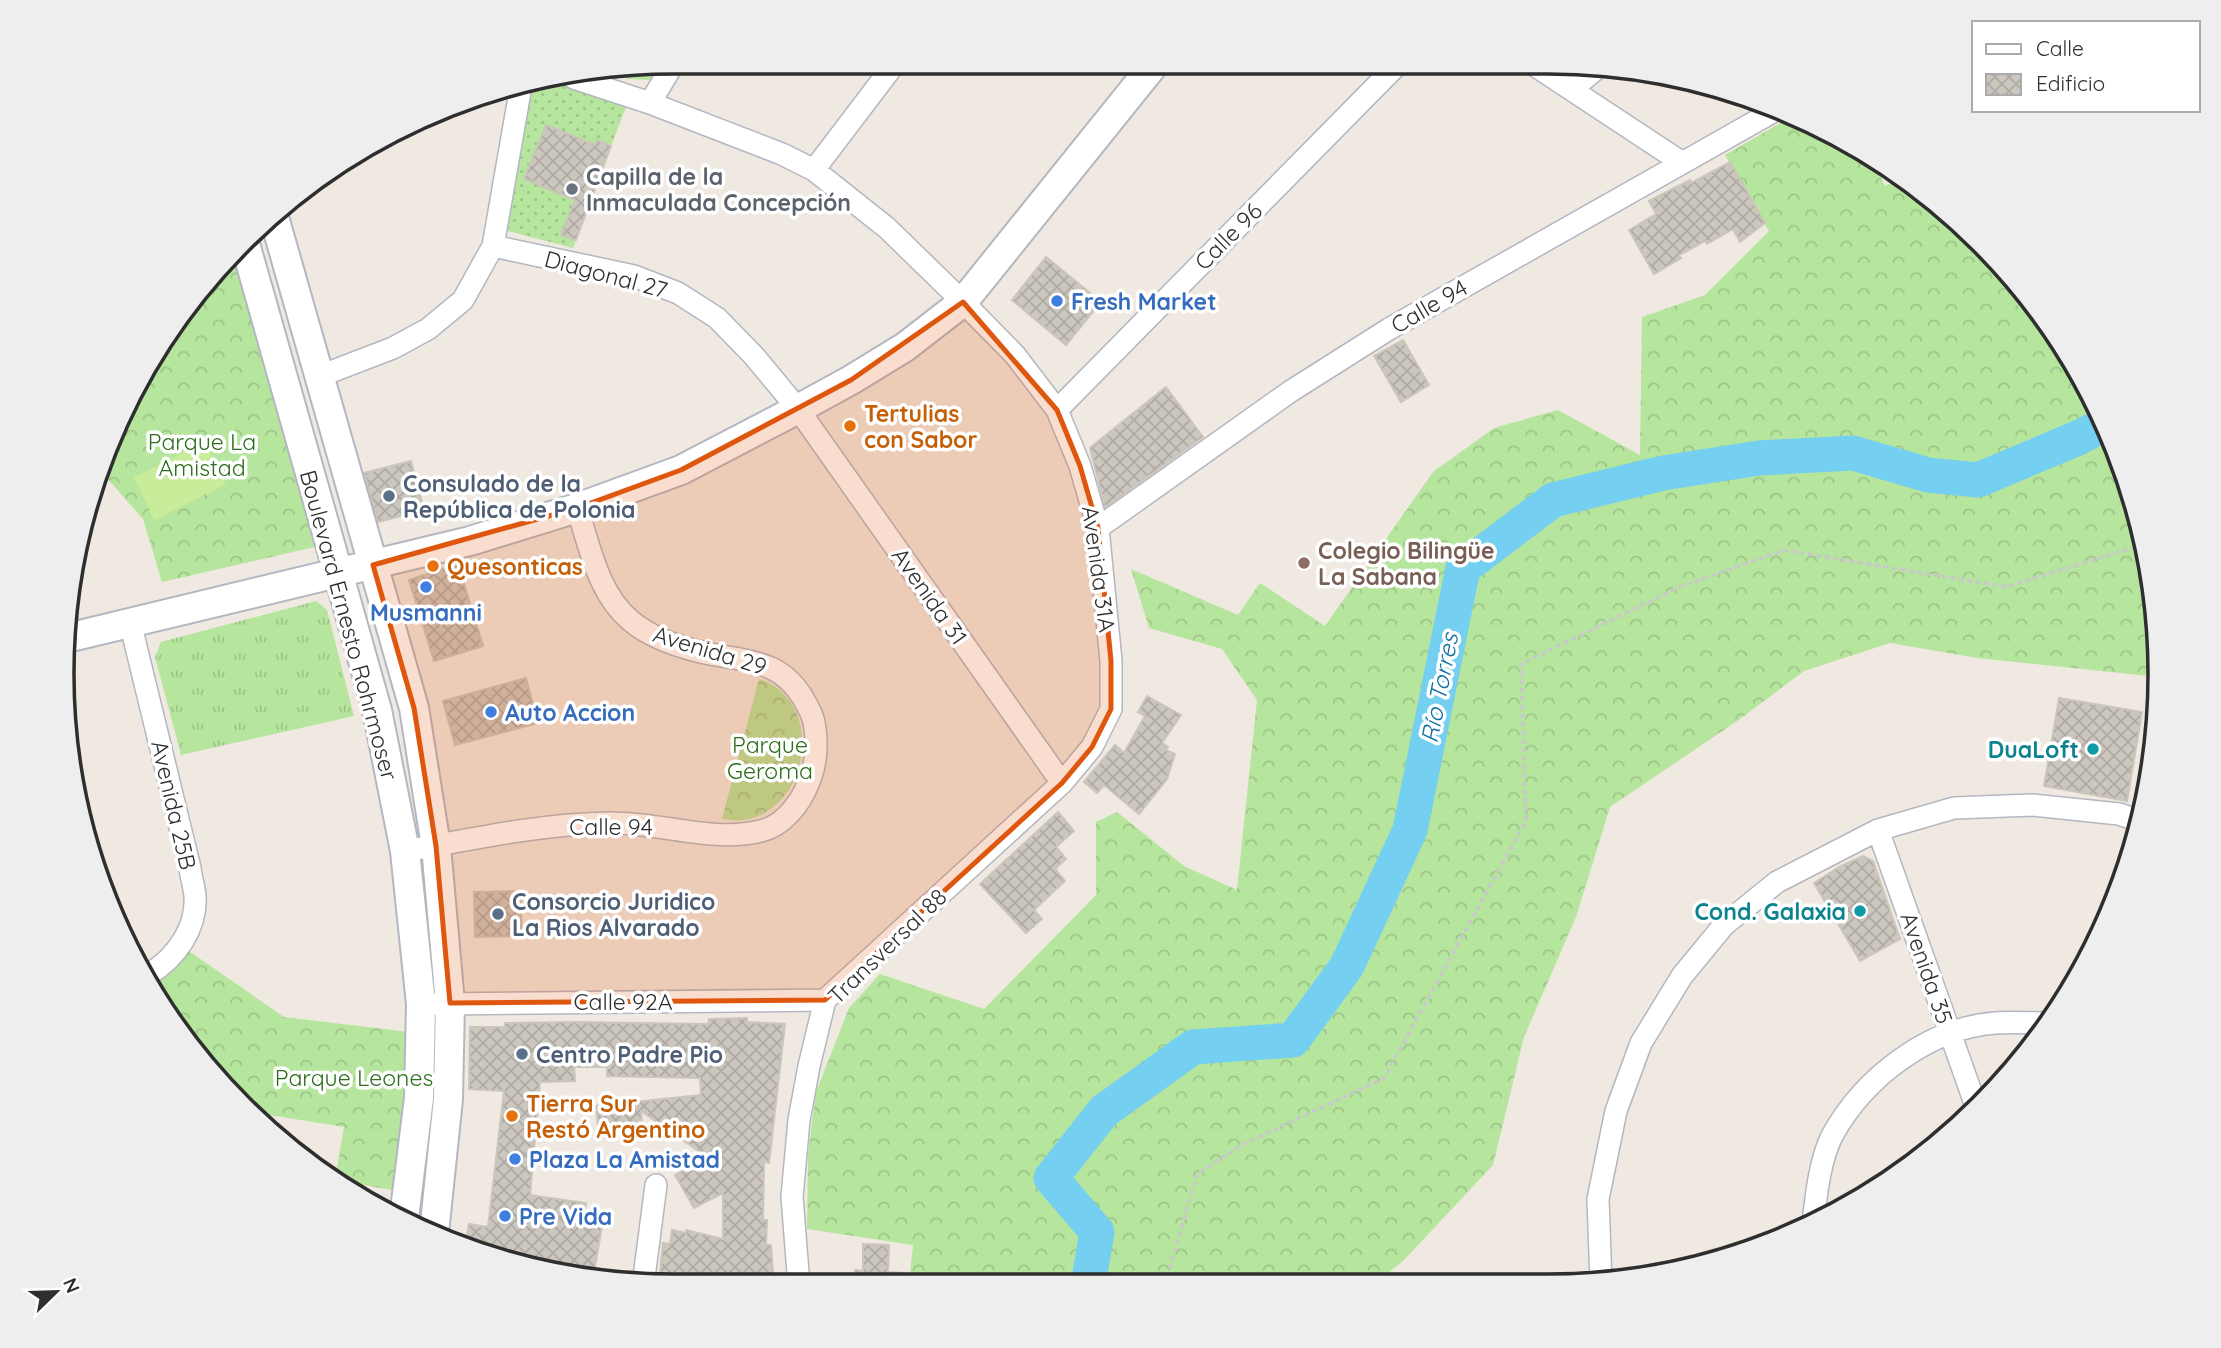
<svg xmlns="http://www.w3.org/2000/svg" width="2221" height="1348" font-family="Quicksand,sans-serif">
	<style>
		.grass { fill: url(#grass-tufts) }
		.forest { fill: url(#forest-crowns) }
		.garden { fill: url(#garden-dots) }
		.pitch { fill: #c9ec9a }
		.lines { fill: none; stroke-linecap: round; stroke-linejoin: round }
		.river { stroke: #75cff0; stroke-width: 35 }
		.building { fill: url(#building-cross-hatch); stroke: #cbc5ba; stroke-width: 2 }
		.street-casing { stroke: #b4b7c1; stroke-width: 24 }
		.secondary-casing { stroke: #b4b7c1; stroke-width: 32 }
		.path { stroke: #c9c9c9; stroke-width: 3.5; stroke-dasharray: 5 3.5; stroke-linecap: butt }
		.street { stroke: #fff; stroke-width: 21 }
		.secondary { stroke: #fff; stroke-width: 28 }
		.marked { fill: #df570e; fill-opacity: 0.2; stroke: #df570e; stroke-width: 5; stroke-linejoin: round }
		.worship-dot { fill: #6b7280; stroke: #fff; stroke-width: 2.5 }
		.shop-dot { fill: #3f7fe0; stroke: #fff; stroke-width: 2.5 }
		.food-dot { fill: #e8710a; stroke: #fff; stroke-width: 2.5 }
		.service-dot { fill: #5c6f8a; stroke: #fff; stroke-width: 2.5 }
		.education-dot { fill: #8d6e63; stroke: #fff; stroke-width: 2.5 }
		.culture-dot { fill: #0f9aa8; stroke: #fff; stroke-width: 2.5 }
		.labels { text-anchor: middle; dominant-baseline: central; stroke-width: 7; stroke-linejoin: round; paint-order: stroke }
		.worship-label { font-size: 23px; font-weight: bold; fill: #5b616d; stroke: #fff; text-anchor: start }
		.street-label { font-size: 23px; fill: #2e2e2e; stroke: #fff }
		.shop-label { font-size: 23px; font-weight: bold; fill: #366cbe; stroke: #fff; text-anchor: start }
		.food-label { font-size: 23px; font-weight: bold; fill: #c56008; stroke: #fff; text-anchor: start }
		.park-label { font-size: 23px; fill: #2c6e1b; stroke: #fff }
		.service-label { font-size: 23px; font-weight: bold; fill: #4e5e75; stroke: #fff; text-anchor: start }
		.education-label { font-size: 23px; font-weight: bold; fill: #785e54; stroke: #fff; text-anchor: start }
		.culture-label { font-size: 23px; font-weight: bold; fill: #0d838f; stroke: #fff; text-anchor: end }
		.water-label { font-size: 24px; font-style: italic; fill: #0d6fa3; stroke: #fff }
		.rim { fill: none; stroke: #2e2e2e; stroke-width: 3.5 }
	</style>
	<defs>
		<pattern id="grass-tufts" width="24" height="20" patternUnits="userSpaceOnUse" patternTransform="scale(1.75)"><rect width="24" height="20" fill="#b6e59e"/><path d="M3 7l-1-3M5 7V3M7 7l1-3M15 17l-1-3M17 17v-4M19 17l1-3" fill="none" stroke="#9dc588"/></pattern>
		<pattern id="forest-crowns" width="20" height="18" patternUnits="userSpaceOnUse" patternTransform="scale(1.75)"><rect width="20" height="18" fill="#b6e59e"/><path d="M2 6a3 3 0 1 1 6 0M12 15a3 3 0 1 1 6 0" fill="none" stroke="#9dc588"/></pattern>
		<pattern id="garden-dots" width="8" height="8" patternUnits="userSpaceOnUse" patternTransform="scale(1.75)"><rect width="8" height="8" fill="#b6e59e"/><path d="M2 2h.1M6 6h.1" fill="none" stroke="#9dc588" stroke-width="1.8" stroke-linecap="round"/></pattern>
		<pattern id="building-cross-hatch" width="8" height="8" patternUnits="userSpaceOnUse" patternTransform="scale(1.75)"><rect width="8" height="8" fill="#cbc7bf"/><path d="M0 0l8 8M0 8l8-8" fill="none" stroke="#afaba4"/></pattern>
	</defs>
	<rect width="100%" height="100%" fill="#efe9e1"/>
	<path class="grass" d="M316,601l11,9 27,106 -173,39 -26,-98 6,-15z"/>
	<path class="forest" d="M661,63l-10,17 -23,-1 -20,-7z
		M1791,117l80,39 14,30 17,-9 79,64 76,93 56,106 35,115 11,122 -182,-19 -87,-15 -86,28 -64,48 -130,88 -34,110 -52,120 -31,128 -88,94 -31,26h-465l4,-40 -106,-16 1,-75 8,-62 33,-84 31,-34 104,35 112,-114v-73l21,-10 67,54 53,24 20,-190 -35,-51 -73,-21 -18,-59 107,46 22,-32 65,43 108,-154 61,-44 64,-18 82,45 2,-138 63,-22 64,-64 -44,-76z
		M236,258l83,288 -157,36 -19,-63 -45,-51 67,-135z
		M759,679c67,21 52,130 -15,141 -7,1 -15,0 -22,-1z
		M186,949l98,68 125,15 -4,77 -7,82 -63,-11 9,-53 -81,-13 -1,3 -74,-70 -36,-66z"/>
	<path class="garden" d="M557,81l69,26 -15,39 -14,-5 -2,4 -49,-20 -21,54 50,21 -14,34 15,6 -3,8 -73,-19 28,-144z"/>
	<path class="pitch" d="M205,442l21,42 -72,36 -20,-43z"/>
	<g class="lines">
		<path class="river" d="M1088,1285l9,-53 -46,-54 53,-67 89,-64 100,-7 54,-74 63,-136 53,-262 90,-68 110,-27 96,-15 94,-5 75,22 50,5 102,-43 25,-13"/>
	</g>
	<path class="building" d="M546,125l49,20 2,-5 14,6 -35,94 -15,-5 14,-35 -51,-21z
		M1730,162l35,61 -25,19 -7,-13 -26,15 -2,-3 -26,14 2,3 -27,16 -25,-44 27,-16 -7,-13 41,-21 1,3z
		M1046,257l55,45 -35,43 -54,-45z
		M1403,340l26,45 -28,17 -27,-46z
		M1166,387l37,50 -98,70 -15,-59z
		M411,461l13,49 -46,12 -14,-49z
		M458,564l25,82 -49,15 -25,-81z
		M526,678l12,45 -83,22 -12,-44z
		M1147,696l34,19 -19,28 6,4 -2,3 9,4 -8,25 -28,35 -35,-29 -7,8 -13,-11 31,-37 9,8 21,-37 -7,-4z
		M2059,698l83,14 -15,89 -83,-15z
		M1058,812l16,19 -18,16 10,12 -11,10 10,12 -31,29 8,9 -16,14 -46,-49z
		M1863,856l10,5 27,78 -40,22 -46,-78 27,-17z
		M520,891l2,45 -47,1 -1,-45z
		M747,1018v4l38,2 -16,139 -5,-1 -1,58h4l-1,25h5l3,40h-115l4,-42 7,1 2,-14 14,3v-3l37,9v-46l-29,15 -19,-33 32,-18 -66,-46 2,22 -44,5 -3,-32 105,-11 -1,-17 -93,-2v-9h-33l1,14 -35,1 -10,113 56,8 -3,22 19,2 -9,50 -116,-23 -12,-6 4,-24 19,3 16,-136 -35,-2 1,-62h35v-4l68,-1 135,2 1,-5z
		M863,1244l26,1 -1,27 17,1 -1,12h-49v-15l8,1z"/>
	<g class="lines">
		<defs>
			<path id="street" d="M1531,63l150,99
				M574,78l76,25 132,51 32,16 73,58 76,74 52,53 42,55 23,56 18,62 13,133v48l-19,38 -30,36 -237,217 -16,66 -10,54 -7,77 7,88
				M1572,89l29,-24
				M650,103l25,-42
				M814,170l82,-108
				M493,246l141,30 44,17 39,25 37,38 44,53 264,374
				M320,376l73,-28 35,-19 35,-29 30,-54 28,-160
				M1057,410l343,-348
				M1098,528l193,-137 98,-62 387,-219
				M130,622l60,246c1,9 4,18 5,28 2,32 -19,62 -46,78
				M1878,830l98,276
				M405,851c68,-12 135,-27 204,-28 51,-1 103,20 152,8 22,-5 39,-27 47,-47 9,-20 10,-40 6,-62 -2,-9 -6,-15 -11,-24 -25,-42 -63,-36 -106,-47 -24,-6 -47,-14 -66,-30 -33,-27 -41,-74 -54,-113
				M435,1004l390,-4
				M1813,1223c3,-27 7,-65 20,-89 32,-57 96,-106 162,-111 18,-1 36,0 54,0
				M1601,1283l-3,-84 18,-88 25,-68 41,-67 42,-51 53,-43 101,-52 76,-22 78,-3 87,9 21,7
				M643,1285l13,-100"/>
			<path id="secondary" d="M274,217l140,491 22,138 14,157 -2,96 -14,134
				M246,247l131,463 28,141 16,153 -2,94 -15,120
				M67,638l403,-97 107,-33 104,-38 117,-61 53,-29 54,-33 58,-45 193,-240"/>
		</defs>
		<use href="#street" class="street-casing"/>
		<use href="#secondary" class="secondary-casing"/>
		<path class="path" d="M1165,1285l32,-111 47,-30 140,-66 142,-257 -5,-157 156,-76 107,-38 222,37 139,-43"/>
		<use href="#street" class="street"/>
		<use href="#secondary" class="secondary"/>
	</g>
	<path class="marked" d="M963,302l94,108 23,56 18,62 13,133v48l-19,38 -30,36 -237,217 -375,3 -14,-157 -22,-138 -41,-143 204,-57 104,-38 170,-90z"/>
	<circle class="worship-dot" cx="572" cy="189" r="7"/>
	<g class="shop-dot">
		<circle cx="1057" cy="301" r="7"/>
		<circle cx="426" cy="587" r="7"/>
		<circle cx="491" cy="712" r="7"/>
		<circle cx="515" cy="1159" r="7"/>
		<circle cx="505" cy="1216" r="7"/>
	</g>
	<g class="food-dot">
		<circle cx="850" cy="426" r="7"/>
		<circle cx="433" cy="566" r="7"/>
		<circle cx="512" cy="1116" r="7"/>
	</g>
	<g class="service-dot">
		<circle cx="389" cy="496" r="7"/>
		<circle cx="498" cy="914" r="7"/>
		<circle cx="522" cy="1054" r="7"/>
	</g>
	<circle class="education-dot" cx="1304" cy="563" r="7"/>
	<g class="culture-dot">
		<circle cx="2093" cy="749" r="7"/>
		<circle cx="1860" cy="911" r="7"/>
	</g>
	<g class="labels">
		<g class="worship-label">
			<text x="586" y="176">Capilla de la<tspan x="586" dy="26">Inmaculada Concepción</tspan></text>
		</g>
		<g class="street-label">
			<text transform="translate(1228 236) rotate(-45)">Calle 96</text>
			<text transform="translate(606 274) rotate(15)">Diagonal 27</text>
			<text transform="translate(1429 306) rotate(-30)">Calle 94</text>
			<text transform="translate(1099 569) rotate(82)">Avenida 31A</text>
			<text transform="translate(930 596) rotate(55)">Avenida 31</text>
			<text transform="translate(349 625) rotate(75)">Boulevard Ernesto Rohrmoser</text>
			<text transform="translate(710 650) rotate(17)">Avenida 29</text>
			<text transform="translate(174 805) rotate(77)">Avenida 25B</text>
			<text x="611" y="826">Calle 94</text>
			<text transform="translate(887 946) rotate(-44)">Transversal 88</text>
			<text transform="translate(1927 968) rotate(71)">Avenida 35</text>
			<text x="623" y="1001">Calle 92A</text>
		</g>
		<g class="shop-label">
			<text x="1071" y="301">Fresh Market</text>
			<text x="426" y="612" text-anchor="middle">Musmanni</text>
			<text x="505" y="712">Auto Accion</text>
			<text x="529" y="1159">Plaza La Amistad</text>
			<text x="519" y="1216">Pre Vida</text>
		</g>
		<g class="food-label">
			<text x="864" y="413">Tertulias<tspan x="864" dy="26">con Sabor</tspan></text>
			<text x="447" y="566">Quesonticas</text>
			<text x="526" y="1103">Tierra Sur<tspan x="526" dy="26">Restó Argentino</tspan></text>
		</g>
		<g class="park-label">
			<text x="202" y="441">Parque La<tspan x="202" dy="26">Amistad</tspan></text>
			<text x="770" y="744">Parque<tspan x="770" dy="26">Geroma</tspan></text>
			<text x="354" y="1077">Parque Leones</text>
		</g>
		<g class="service-label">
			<text x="403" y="483">Consulado de la<tspan x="403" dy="26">República de Polonia</tspan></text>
			<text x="512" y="901">Consorcio Juridico<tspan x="512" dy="26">La Rios Alvarado</tspan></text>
			<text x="536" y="1054">Centro Padre Pio</text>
		</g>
		<g class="education-label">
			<text x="1318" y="550">Colegio Bilingüe<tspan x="1318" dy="26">La Sabana</tspan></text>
		</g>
		<g class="culture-label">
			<text x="2079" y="749">DuaLoft</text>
			<text x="1846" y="911">Cond. Galaxia</text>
		</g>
		<g class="water-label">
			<text transform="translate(1439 688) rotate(-79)">Río Torres</text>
		</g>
	</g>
	<path d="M0 0H2221V1348H0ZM674 74H1548A600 600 0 0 1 2148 674V674A600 600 0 0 1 1548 1274H674A600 600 0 0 1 74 674V674A600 600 0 0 1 674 74Z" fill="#eee" fill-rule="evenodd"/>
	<path class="rim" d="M674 74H1548A600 600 0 0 1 2148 674V674A600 600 0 0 1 1548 1274H674A600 600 0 0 1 74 674V674A600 600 0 0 1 674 74Z"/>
	<rect x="1972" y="21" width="228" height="91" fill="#ffffff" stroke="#ababab" stroke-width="2"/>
	<rect x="1986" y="44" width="35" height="10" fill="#ffffff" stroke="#ababab" stroke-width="2"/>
	<text x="2036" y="56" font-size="21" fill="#2e2e2e">Calle</text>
	<rect x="1986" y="74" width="35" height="21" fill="url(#building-cross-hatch)" stroke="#ababab" stroke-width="2"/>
	<text x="2036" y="91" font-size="21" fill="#2e2e2e">Edificio</text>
	<g transform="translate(56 1292) rotate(67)" stroke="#ffffff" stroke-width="5" paint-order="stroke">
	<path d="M0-5L12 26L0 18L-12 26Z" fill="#2e2e2e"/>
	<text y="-10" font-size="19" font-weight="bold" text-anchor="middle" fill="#2e2e2e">N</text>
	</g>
</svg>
